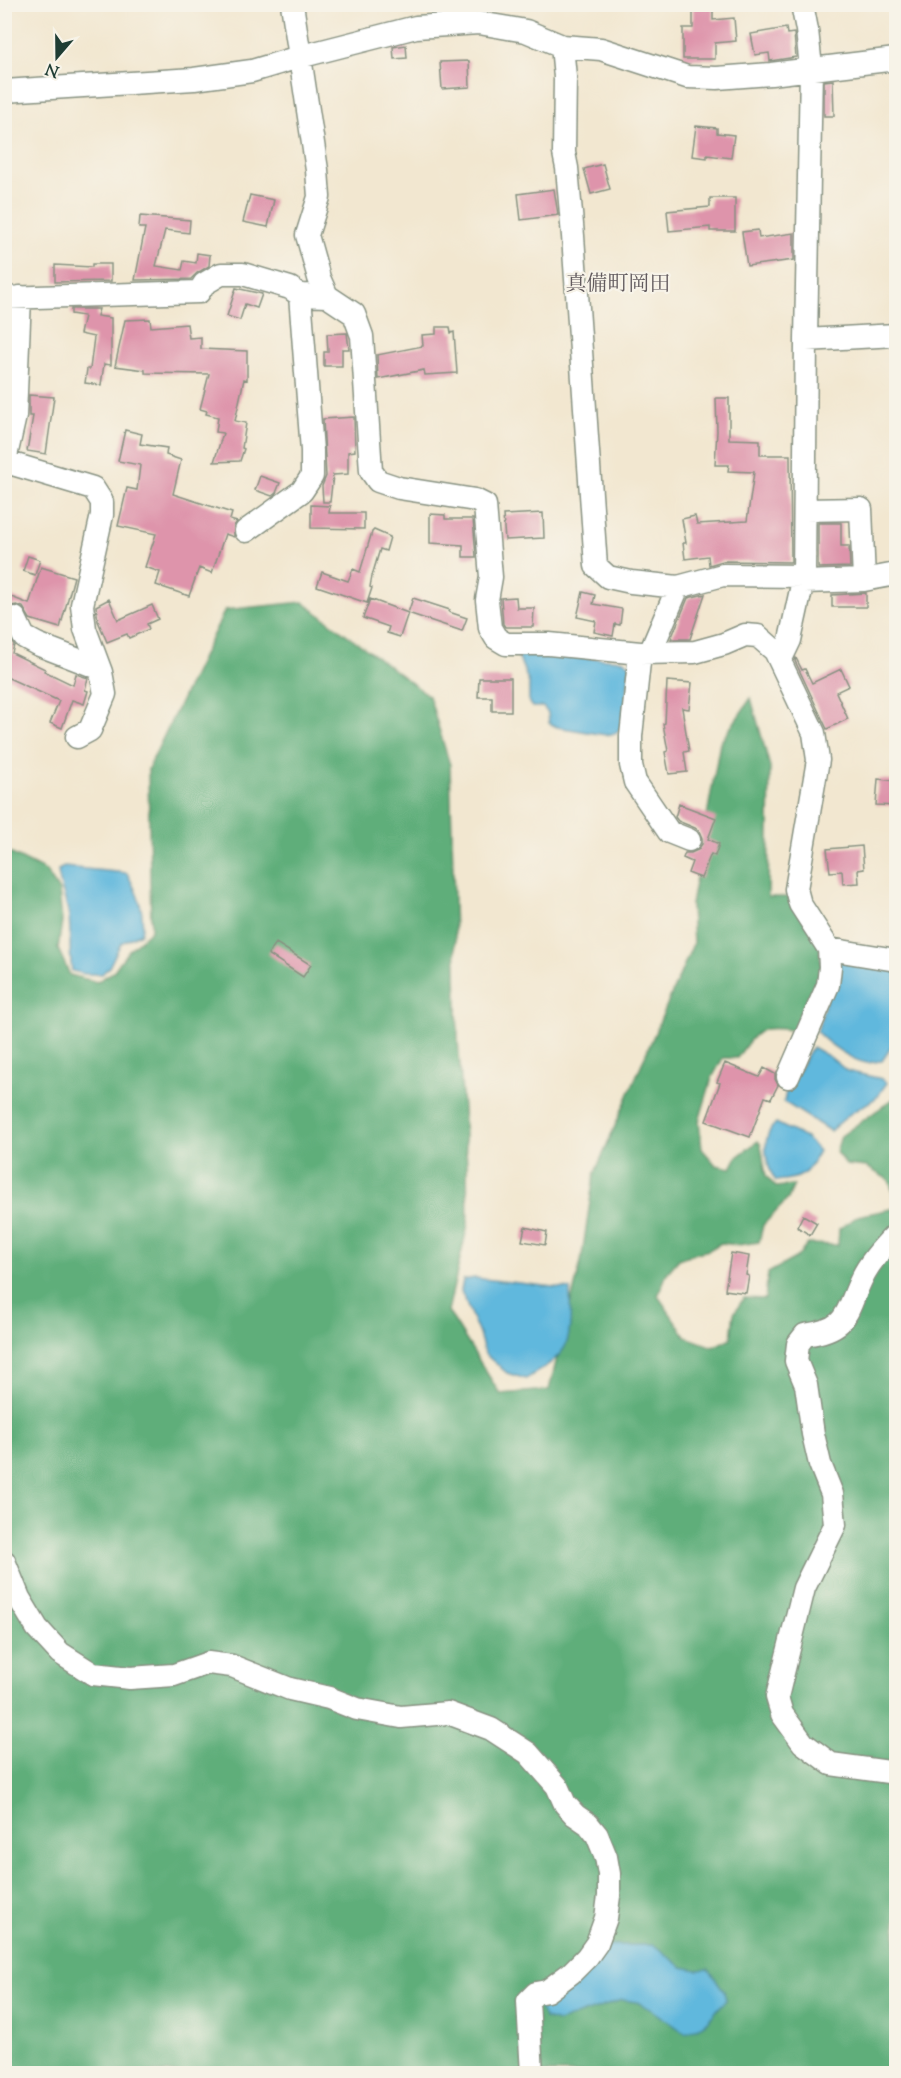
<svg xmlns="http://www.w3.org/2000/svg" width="901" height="2078" font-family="'Sorts Mill Goudy','Noto Serif JP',serif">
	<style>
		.forest { fill: #5eae7a; stroke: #3e7657; stroke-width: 1.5 }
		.water { fill: #60b8dd; stroke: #407a88; stroke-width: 1.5 }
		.building { fill: #de94ab }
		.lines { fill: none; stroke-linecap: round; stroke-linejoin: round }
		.minor-casing { stroke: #889282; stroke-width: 25 }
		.minor { stroke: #fff; stroke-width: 22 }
		.labels { text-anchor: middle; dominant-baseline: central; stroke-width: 4.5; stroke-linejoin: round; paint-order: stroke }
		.quarter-label { font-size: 21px; fill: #625b5e; stroke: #f7f3e8 }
	</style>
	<rect width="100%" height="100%" fill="#f7f3e8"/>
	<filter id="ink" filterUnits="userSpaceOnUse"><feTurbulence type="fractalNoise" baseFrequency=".0167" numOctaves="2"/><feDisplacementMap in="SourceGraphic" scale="12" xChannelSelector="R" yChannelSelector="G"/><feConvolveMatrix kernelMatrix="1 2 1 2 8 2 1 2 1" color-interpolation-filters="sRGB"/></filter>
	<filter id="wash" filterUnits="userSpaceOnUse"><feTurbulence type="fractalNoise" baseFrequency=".008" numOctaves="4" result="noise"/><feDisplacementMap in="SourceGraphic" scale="24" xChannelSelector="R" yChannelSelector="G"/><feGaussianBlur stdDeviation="1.35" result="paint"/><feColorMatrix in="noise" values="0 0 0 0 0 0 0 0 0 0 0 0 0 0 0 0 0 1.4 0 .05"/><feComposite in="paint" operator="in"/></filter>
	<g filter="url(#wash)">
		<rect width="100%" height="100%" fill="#f2e7d0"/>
		<path class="forest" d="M303,602l126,94 21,69 8,275 9,124 1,60 -20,87 52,83 49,-4 32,-128 13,-87 99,-231 -2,-39 29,-162 31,-45 19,69 -2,130h21l30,44 4,44 -22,46c-40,-4 -40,-8 -64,27h-14l-11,20 -13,43 3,28 14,16 15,3 6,-11 21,-16 3,4 5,31 10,11 18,-2 -6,14 -25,26 -4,17 -21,3 -17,-2 -12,7 -16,4 -14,5 -12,14 -9,23 28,41 27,10 18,-9 3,-25 10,-15 21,1 3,-26 29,-16 11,-13 30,1 1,-16 19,-13 38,-8v865h-891l-1,-1223 42,21 13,20 3,30 -4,28 12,26 27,7 16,-10 15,-21 23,-21 -3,-161 77,-159z
			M896,1097v104l-7,-21 -22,-13 -21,-2 -10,-13 5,-16z"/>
		<path class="water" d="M517,653l107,7 6,5 -6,59 -8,9 -10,2 -49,-8 -8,-4 -1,-10 -5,-6h-11l-3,-4v-20z
			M64,867l63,6c10,19 19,38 14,60l-20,10 -12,24 -7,7h-17l-13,-3c-3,-19 -1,-36 -3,-54 -2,-16 -10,-31 -11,-47z
			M838,957l58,8v75l-14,21c-5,0 -11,2 -15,2 -15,-2 -40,-20 -50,-31z
			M812,1047l18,10 17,14 35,8 5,4 -11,15 -25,15 -21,18 -46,-29 2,-10z
			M776,1123l30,15 13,13c-14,25 -15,27 -43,30 -11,-16 -16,-44 0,-58z
			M475,1278l95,11c0,16 3,48 -7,61 -8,12 -25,21 -37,29l-19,-6 -22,-19 -6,-20 -18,-43 2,-11z
			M612,1945h42l28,22 15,3 12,-1 15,22 2,9c-18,19 -15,24 -41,33l-33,-23 -15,-8 -15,-2 -64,22 -13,-4 -7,-12 63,-57z"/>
		<g id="blocks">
			<path class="building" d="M693,4h20v16l21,-2 2,23 -21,2v16h-32v-31h10z
				M786,28l1,6 7,-1 2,24 -26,4 -1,-8 -14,2 -4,-21z
				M406,45l1,13 -13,1 -1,-12z
				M469,61l1,26 -28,2 -2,-27z
				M833,80l1,36h-10v-35z
				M696,126l21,2v5l17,2 -3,23 -24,-3v3l-15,-2z
				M603,164l7,25 -19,5 -7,-25z
				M554,189l4,26 -37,5 -3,-26z
				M250,195l24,5 -6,27 -25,-5z
				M710,198h25v33h-25v-4l-41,4 -2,-20 43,-4z
				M140,216l50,4 -1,13 -24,-3 -9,36 26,4 2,-9 12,2 1,-10 13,2 -1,11 -12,7 -6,6 -56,1 10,-52h-6z
				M758,230l1,8 35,-5v27l-47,6 -5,-34z
				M92,264h19v17l-56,1v-17l37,2z
				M236,288l26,6 -5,14 -12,-4 -5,16 -13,-4z
				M71,309h28l-2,7 14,2v47l-7,-1 -3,21 -16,-2 2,-14h3l4,-32 -14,-3 4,-18 -13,-2z
				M150,319l1,8 36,-3 2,14 12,-1v12l46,2v29l-3,-1 -9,42 11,2 -4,25 2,1 -4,12 -26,1 9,-29 -7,-1 2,-15 -12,-3 1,-3 -7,-2 9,-35 -64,-1v-3l-30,-4 10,-46z
				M436,327h14l1,6 3,-1 3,41 -32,2 -1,-5 -46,9 -1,-24 46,-9 -1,-11 14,-1z
				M347,333l2,16h-7v17h-18v-14h4l-1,-18z
				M29,395l25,2 -8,57 -19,-3 6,-35h-4z
				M716,398h13v41l31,1v15h30l1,107 -68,-1 -14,4 -1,-9 -23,3 -2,-16h3l-4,-24 13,-3 2,8 50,-3 7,-49 -26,-1 1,-6h-14l2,-34z
				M354,417l1,34 -7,1v22l-15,1 -3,27h-7l-1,-16 4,-10 -3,-57z
				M125,430l17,4 -2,10 27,4 -1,7 15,5 -8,34 59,19 -2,7 7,2 -3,4v11l-9,-3 -13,39 -13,-5 -10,28 -33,-11 4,-13 -15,-5 11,-33 -38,-8 9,-38 10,2 3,-25 -22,-4z
				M260,476l20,7 -4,10 -4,3 -17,-6z
				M311,505l19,1 -1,7h35v16l-53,-1z
				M543,513l1,25 -39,2 -2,-25z
				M430,514l15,1v4h28l3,38h-13v-12l-33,-2z
				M818,523h23v23h8l1,21 -32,1z
				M374,530l16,7 -4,14 -6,-2 -8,27 -2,11 2,1 -5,15 -50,-17 5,-14 26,9 5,-12 7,3 12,-40z
				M28,556l12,4 -5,15 -12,-4z
				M41,567l33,10 -14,51 -30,-9 -7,-12 -6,-2 -7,1 -6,4v-16l25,10z
				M583,592l12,3 -2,9 29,5 -2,16 -5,-1 -2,12 -19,-4 2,-11 -19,-4z
				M866,593v14h-34v-12z
				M705,594l-15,45h-19l17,-41z
				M516,597l1,11h17l-1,19h-28l-2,-3 -2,-26z
				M413,598l37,12 -1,2 18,6 -5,13 -54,-18z
				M109,599l9,21 34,-15 6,14 -11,5 2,5 -20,9 -2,-4 -20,8 -9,-21 -2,-15z
				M370,599l38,14 -8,24 -13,-4 2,-6 -26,-9z
				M4,627l10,18 -2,8 33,16 -1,2 29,14 3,-11 12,4 -3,12 3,1 -4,13 -12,-4 -10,28 -12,-5 9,-22 -55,-25z
				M796,658l6,12 3,-1 7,14 29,-14 8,17 -13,6 12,27 -21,10 -32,-68z
				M479,678h32v33h-19v-14h-14z
				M667,681l25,2 -3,26 -7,-1 7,43 -5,1 3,20 -18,2 -4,-22 3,-1 -5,-27 2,-1z
				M878,779l19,2v25l-21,-1z
				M679,804l37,14 -8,21 11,5 -4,12 -4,-2 -10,24 -13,-5 4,-11 -9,-4 2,-5h6l7,-3 4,-6v-6l-3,-7 -4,-3 -17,-7 -3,-4z
				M862,846l2,23 -6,1 1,13 -16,1 -1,-13 -12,1 -3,-23z
				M276,943l35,22 -8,12 -35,-23z
				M725,1063l34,14 5,-9 11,6v5l3,6 -7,14 -6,-2 -15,40 -44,-16 14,-38 -3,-1z
				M803,1215l14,8 -7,12 -13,-8z
				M525,1227l22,5 -2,13 -23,-4z
				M731,1253l18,3 -3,19 3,1 -3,17 -21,-3z"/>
		</g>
	</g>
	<g filter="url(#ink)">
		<use href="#blocks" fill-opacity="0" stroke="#889282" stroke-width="1.5"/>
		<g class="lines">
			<defs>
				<path id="minor" d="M292,4l25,166 2,27 -12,38 12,43 8,18
					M562,46l3,31 -1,76 3,15 6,68 23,330 12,11 23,5 47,5
					M4,91l190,-12 58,-8 47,-14 117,-30 63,-4 47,8 36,15 39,3 86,28 30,1 54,-4 125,-15
					M4,298l195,-6 5,-8 17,-10h22l47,14 10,7 27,1 27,18 8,22 9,135 7,10 21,7 76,12 10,5 6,72 -4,23 3,28 6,10 10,6h43l91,9 55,-1 29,-8 21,-9 13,1 17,15 39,82 4,27 -22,129 4,15 29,45 67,11
					M806,340l90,-5
					M6,462l87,26 9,14v13l-20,90 3,24 16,43 4,22 -15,36 -13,7
					M4,465l11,-49 5,-119
					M805,510l56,-1 3,71
					M246,531l56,-40 10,-15v-25l-12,-156
					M804,582l60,-2 32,-6
					M15,618l9,19 13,7 62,24
					M640,653l-9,83v29l4,17 34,50 20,8
					M650,653l28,-66 45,-12 81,1
					M780,661l10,-21 14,-64 2,-236 5,-272 -4,-38 -5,-26
					M788,1077l40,-92 2,-18 -1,-18
					M896,1234c-13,13 -26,27 -34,44 -17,35 -12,51 -57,57l-7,9 -2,17 10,24 7,49 7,30 12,30 3,31 -31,63 -27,109 5,17 21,29 28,21 65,9
					M4,1561l15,37 18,30 23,25 33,21 37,4 44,-3 34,-12 24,3 58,23 39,9 28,11 44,8 47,-4 43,16 37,24 29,33 8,18 10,11 13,9 9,11 9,22 3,17v22l-3,22 -9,25 -10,14 -16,16 -24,18 -11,2 -8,8 4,73"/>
			</defs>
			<use href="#minor" class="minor-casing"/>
			<use href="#minor" class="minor"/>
		</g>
	</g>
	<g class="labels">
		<g class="quarter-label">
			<text x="618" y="285">真備町岡田</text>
		</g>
	</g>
	<rect width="901" height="2078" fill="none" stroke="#f7f3e8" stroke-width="24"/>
	<g transform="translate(57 57) rotate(200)" stroke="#f7f3e8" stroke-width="4.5" paint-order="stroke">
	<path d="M0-4.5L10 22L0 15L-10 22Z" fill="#1f3d34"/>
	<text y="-9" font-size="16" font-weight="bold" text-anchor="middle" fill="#1f3d34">N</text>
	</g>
</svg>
